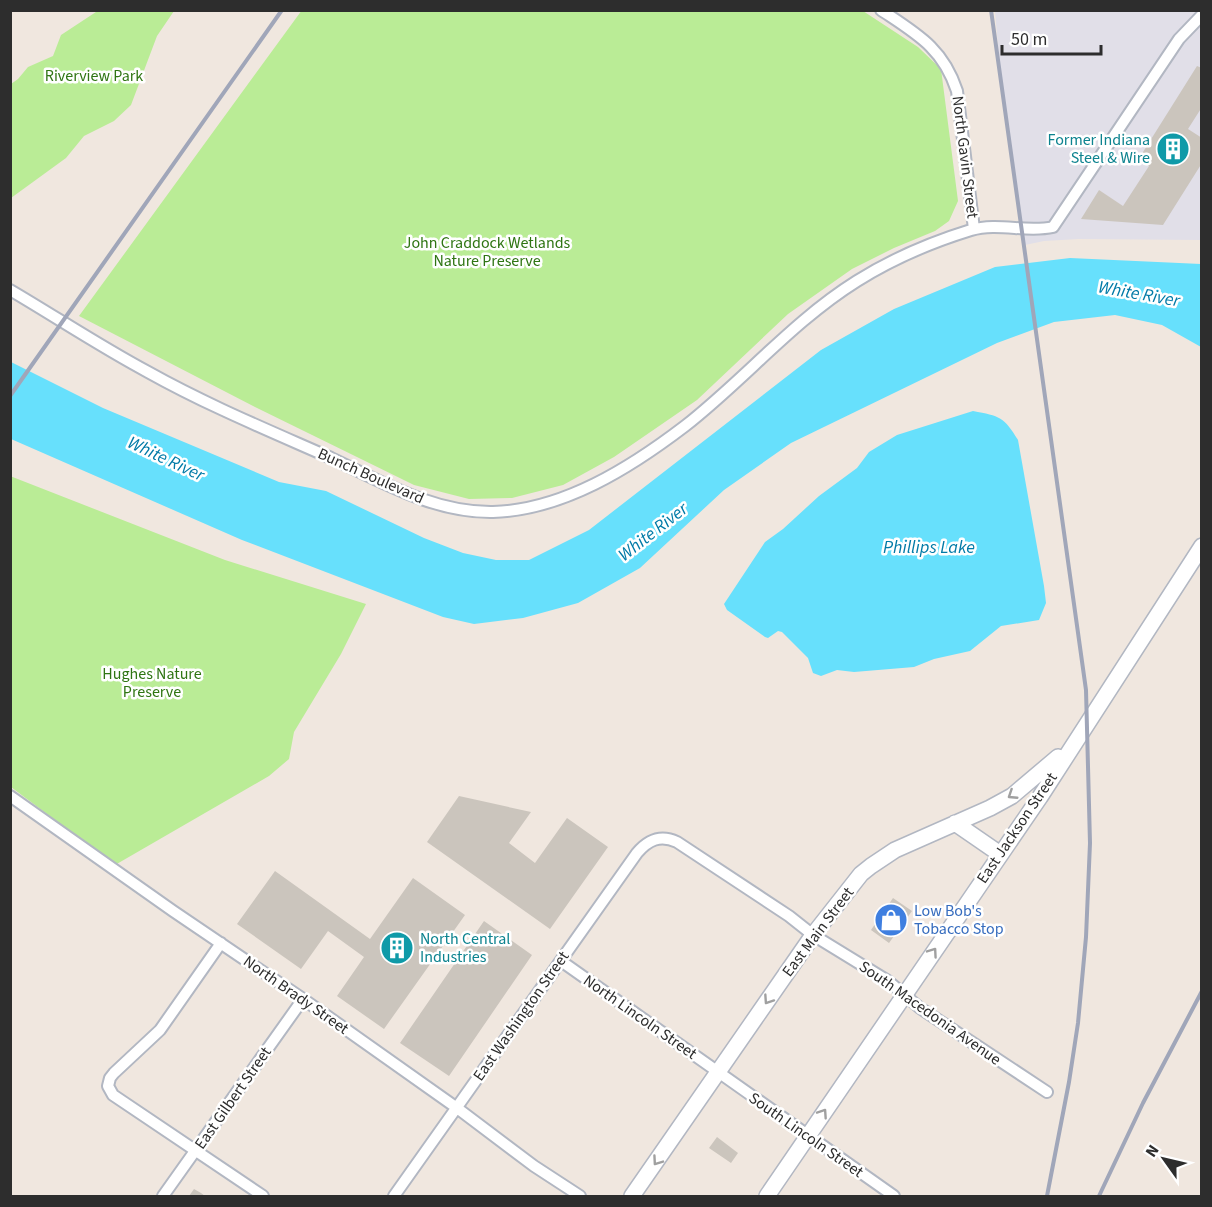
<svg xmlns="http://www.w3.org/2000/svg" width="1212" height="1207" font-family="'Source Sans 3',sans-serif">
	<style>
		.industrial { fill: #e1dfe8 }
		.green { fill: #baec96 }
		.water { fill: #67e0fc }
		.building { fill: #cbc5bd }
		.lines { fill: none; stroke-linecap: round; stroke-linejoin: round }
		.minor-casing { stroke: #b2b7c2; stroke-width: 14 }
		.secondary-casing { stroke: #b2b7c2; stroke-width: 18 }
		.minor { stroke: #fff; stroke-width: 10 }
		.secondary { stroke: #fff; stroke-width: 15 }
		.rail { stroke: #a0a6b9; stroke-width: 4 }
		.oneway { stroke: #a0a0a0 }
		.labels { text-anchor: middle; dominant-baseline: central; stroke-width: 5; stroke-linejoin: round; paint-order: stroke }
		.park-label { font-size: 16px; fill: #2f7513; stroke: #fff }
		.culture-label { font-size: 16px; fill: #0d838f; stroke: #fff; text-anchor: end }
		.street-label { font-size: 16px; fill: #2d2d2d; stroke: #fff }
		.shop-label { font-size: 16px; fill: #366cbe; stroke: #fff; text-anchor: start }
		.water-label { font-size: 18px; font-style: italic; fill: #017aa7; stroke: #fff }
	</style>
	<rect width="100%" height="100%" fill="#f0e7df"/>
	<path class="industrial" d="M995,11h206v229l-122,-1 -35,2 -19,4 -24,-163z"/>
	<path class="green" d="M99,10l75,1 -17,25 -26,69 -17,16 -30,15 -18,22 -55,40v-114l7,-5 10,-12 25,-11 8,-21z
		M302,10l561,1 55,36 23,22 17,132 -9,20 -14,10 -41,17 -42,21 -64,45 -91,86 -83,57 -51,28 -51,13 -43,1 -55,-14 -159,-78 -176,-91z
		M10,476l215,84 141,44 -25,50 -47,78 -5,27 -20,17 -154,89 -104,-78z"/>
	<path class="water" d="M1070,258l131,6v83l-39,-22 -47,-10 -61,7 -57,21 -206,100 -67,47 -84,78 -62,35 -55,15 -49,6 -31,-7 -201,-77 -231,-101v-77l92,46 176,74 47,9 98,47 39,15 33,7h33l60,-30 232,-180 73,-41 101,-42z
		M973,411c27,5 31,6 45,29l26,146 2,17 -7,17 -38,6 -31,25 -36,8 -20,8 -60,5 -17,-2 -16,6 -8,-3 -5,-15 -26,-26 -4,-1 -10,7 -3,-1 -38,-27 -3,-6 41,-62 18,-13 36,-33 38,-28 12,-16 28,-17z"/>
	<path class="building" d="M1197,66l5,2v39l-14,22 14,9v25l-39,62 -82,-6 18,-29 24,16 26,-40 -11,-6z
		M459,796l72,16 -22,31 26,20 32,-45 41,29 -58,82 -123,-87z
		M275,871l95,68 43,-61 52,37 -81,114 -47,-33 27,-39 -36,-26 -27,38 -64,-45z
		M893,898l19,13 -23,32 -18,-13z
		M484,921l48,34 -83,121 -49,-33z
		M717,1137l21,16 -7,10 -22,-15z
		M194,1189l7,4 4,3h-16z"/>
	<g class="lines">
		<defs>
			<path id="minor" d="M881,10c36,24 62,38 76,81l17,138
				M10,290c46,27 91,57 138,82 59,33 122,59 183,86 51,24 103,55 162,54 70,-2 137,-44 192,-86 59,-46 108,-105 172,-145 35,-22 75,-39 114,-51 27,-8 56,3 82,-3l126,-188 23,-24
				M10,796l163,115 130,88 154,109 77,58 46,30
				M221,943l-61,87 -46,43 -4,5 -2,8 5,9 150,101
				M561,961l333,235
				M163,1196l140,-197
				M394,1196l243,-343c11,-13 23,-19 40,-11l112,74 24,19 75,46 32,27 127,84"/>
			<path id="secondary" d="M955,823l45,31
				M632,1196l181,-261 48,-61 10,-8 24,-16 95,-42 22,-12 46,-39
				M767,1196l273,-399 162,-251"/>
		</defs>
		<use href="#minor" class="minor-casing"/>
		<use href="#secondary" class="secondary-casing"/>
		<use href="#minor" class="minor"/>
		<use href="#secondary" class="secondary"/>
		<path class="rail" d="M991,10l95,680 4,153 -4,94 -8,86 -9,59 -22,114
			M10,396l272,-386
			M1099,1196l44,-93 59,-112"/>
	</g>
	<defs><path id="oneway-chevron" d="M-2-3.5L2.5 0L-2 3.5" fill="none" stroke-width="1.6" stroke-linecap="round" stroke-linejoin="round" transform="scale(1.5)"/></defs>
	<g class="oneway">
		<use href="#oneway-chevron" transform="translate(1012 795) rotate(147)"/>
		<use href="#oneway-chevron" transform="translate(933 952) rotate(-55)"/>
		<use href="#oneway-chevron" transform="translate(768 1000) rotate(124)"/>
		<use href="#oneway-chevron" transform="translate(823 1113) rotate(-56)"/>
		<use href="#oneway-chevron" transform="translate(657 1161) rotate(125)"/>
	</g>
	<defs>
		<symbol id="building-disc" viewBox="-11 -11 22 22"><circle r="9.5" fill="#0f9aa8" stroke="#fff"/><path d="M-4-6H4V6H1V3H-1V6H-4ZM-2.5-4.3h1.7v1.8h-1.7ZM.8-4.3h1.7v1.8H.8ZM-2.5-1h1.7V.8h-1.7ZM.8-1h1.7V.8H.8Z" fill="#fff"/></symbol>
		<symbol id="shop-disc" viewBox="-11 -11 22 22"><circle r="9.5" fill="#3f7fe0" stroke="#fff"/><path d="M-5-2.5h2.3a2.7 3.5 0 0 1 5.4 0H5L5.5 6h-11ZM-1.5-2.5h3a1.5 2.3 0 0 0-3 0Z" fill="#fff"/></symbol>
	</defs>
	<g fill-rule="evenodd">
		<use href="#building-disc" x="1154" y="130" width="38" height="38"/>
		<use href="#shop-disc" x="872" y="901" width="38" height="38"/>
		<use href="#building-disc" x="378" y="929" width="38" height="38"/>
	</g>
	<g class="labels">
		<g class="park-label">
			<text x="94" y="76">Riverview Park</text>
			<text x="487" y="243">John Craddock Wetlands<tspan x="487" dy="18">Nature Preserve</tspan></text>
			<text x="152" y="674">Hughes Nature<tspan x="152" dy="18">Preserve</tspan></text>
		</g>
		<g class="culture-label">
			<text x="1150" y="140">Former Indiana<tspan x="1150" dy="18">Steel &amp; Wire</tspan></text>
			<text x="420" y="939" text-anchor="start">North Central<tspan x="420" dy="18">Industries</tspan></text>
		</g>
		<g class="street-label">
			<text transform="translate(965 157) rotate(83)">North Gavin Street</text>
			<text transform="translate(371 476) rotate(24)">Bunch Boulevard</text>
			<text transform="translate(1017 828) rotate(-56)">East Jackson Street</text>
			<text transform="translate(818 932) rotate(-53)">East Main Street</text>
			<text transform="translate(296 995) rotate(35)">North Brady Street</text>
			<text transform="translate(930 1013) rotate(35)">South Macedonia Avenue</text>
			<text transform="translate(521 1016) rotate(-55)">East Washington Street</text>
			<text transform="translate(640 1017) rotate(35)">North Lincoln Street</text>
			<text transform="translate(233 1098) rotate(-55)">East Gilbert Street</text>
			<text transform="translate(806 1135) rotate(35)">South Lincoln Street</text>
		</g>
		<g class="shop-label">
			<text x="914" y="911">Low Bob's<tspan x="914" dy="18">Tobacco Stop</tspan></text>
		</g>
		<g class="water-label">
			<text transform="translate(1139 294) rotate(10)">White River</text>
			<text transform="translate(166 459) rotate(25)">White River</text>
			<text transform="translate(653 532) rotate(-38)">White River</text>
			<text x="929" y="547">Phillips Lake</text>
		</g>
	</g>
	<rect width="1212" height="1207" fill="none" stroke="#2d2d2d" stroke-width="24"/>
	<g transform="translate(1164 1159) rotate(304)" stroke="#ffffff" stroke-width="4.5" paint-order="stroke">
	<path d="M0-4.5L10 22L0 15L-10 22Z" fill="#2d2d2d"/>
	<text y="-9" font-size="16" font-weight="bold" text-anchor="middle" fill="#2d2d2d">N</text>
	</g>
	<path d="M1002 45v9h99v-9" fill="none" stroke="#2d2d2d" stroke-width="3"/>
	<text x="1011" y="45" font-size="18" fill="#2d2d2d" stroke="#ffffff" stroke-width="4.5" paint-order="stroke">50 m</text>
</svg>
